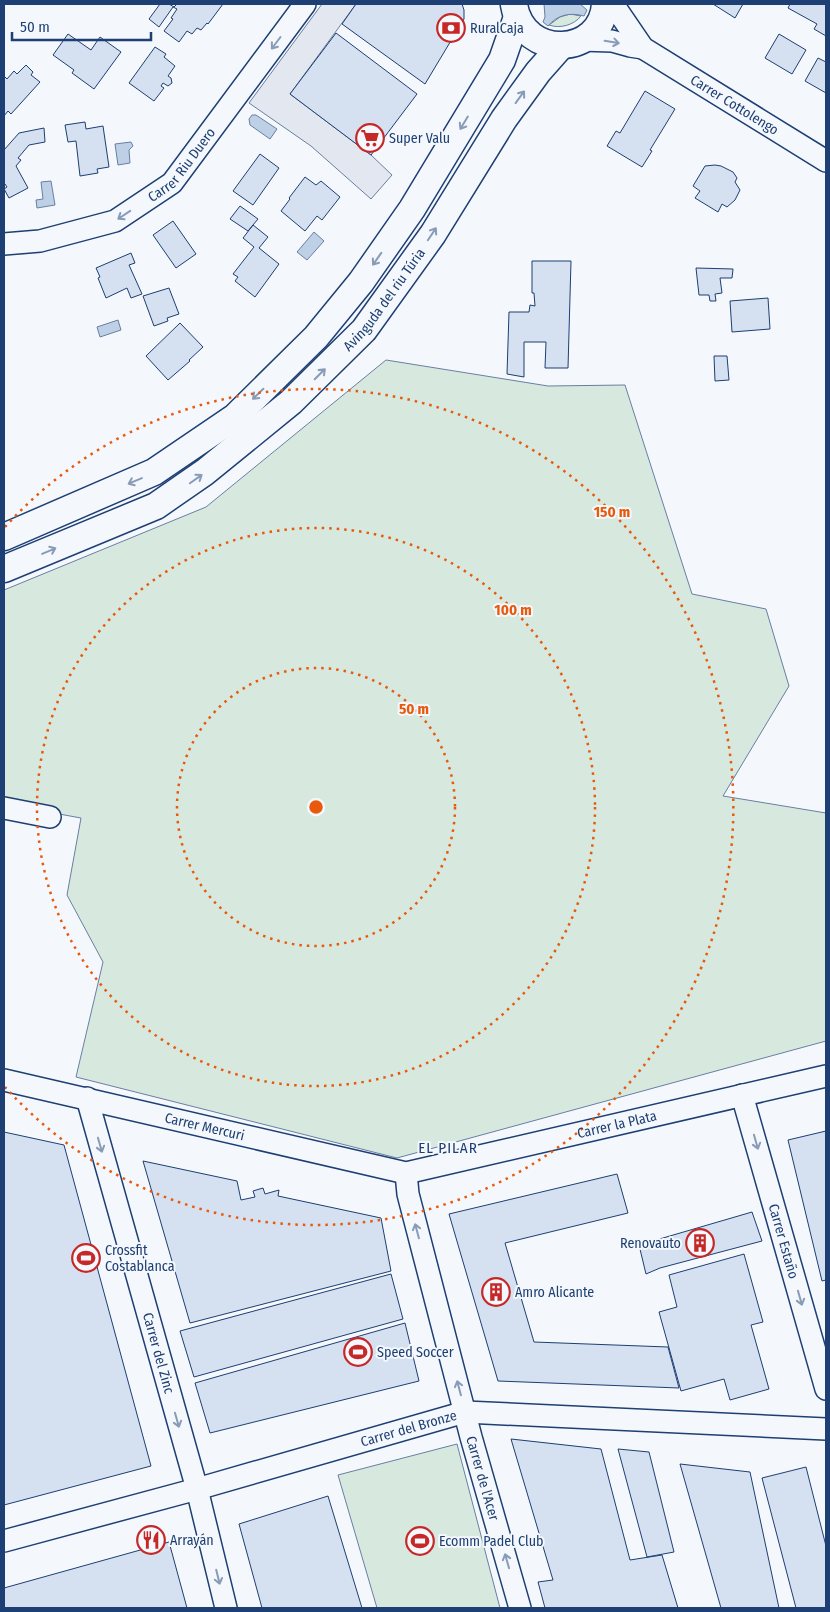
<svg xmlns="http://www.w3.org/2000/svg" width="830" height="1612" font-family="'Fira Sans Condensed',sans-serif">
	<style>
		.green { fill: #d7e8df; stroke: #687fa3 }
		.parking { fill: #e3e8f0; stroke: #687fa3 }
		.water { fill: #bed0e5; stroke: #687fa3 }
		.building { fill: #d5e0f0; stroke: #1d3f73 }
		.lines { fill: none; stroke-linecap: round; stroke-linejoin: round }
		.minor-casing { stroke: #1d3f73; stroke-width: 24 }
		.major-casing { stroke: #1d3f73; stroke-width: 29 }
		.minor { stroke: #f4f7fb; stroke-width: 21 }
		.major { stroke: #f4f7fb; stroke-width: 26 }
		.oneway { stroke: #889bb7 }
		.ring { fill: none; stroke: #e8590c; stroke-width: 2.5; stroke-dasharray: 2.5 5 }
		.labels { text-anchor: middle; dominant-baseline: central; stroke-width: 4; stroke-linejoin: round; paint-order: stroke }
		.poi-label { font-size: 14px; fill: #1d3f73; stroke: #f4f7fb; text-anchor: start }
		.street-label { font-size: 14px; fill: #1d3f73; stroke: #f4f7fb }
		.neighbourhood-label { font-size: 15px; letter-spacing: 1px; fill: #1d3f73; stroke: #f4f7fb }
		.centre { fill: #e8590c; stroke: #f4f7fb; stroke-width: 2.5 }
		.ring-label { font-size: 15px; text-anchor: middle; font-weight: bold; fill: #e8590c; stroke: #f4f7fb; stroke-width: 4; stroke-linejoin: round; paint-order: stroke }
	</style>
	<rect width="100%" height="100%" fill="#f4f7fb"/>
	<path class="green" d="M570,14l11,2c-7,9 -21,13 -32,9l11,-8z
		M386,360l162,26 77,-1 67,209 74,15 23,77 -66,110 103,17v228l-429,117 -321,-81 27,-115 -36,-67 14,-77 -77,-14v-214l202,-83z
		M457,1444l43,164h-123l-39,-133z"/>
	<path class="parking" d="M322,4h34l-66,90 81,61 21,20 -21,24 -60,-53 -62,-43z"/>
	<path class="water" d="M544,4h36l7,6 -3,6c-14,-4 -27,-1 -36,10l-5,-4 2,-5z
		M252,115h4l21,14 -7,10 -20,-14 -1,-6z
		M131,142l2,4 -4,4 1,13 -12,2 -3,-21z
		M51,181l4,24 -18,3 -1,-8 7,-1 -2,-17z
		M314,232l10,9 -17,19 -10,-8z
		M118,320l3,10 -21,7 -3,-10z"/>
	<path class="building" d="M160,4h9l5,3 3,-3h46l-15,20 -1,-1 -6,7 -4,-2 -5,6 -5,-3 -8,11 -15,-11 9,-12 -2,-1 6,-9 -4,-2 -14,20 -10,-8z
		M356,4h106l2,6v9l-39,65 -83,-60z
		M713,4h30l-8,14z
		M790,4h36v32l-12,-7 3,-5 -29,-16z
		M336,33l81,61 -46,61 -81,-61z
		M68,34l23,16 9,-13 21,15 -27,37 -22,-16 2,-3 -21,-15z
		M779,34l27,16 -14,24 -27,-16z
		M155,47l11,7 -2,3 11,9 -7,10 3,2 1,5 -4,3 -5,-3 -2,3 3,2 -10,13 -25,-18z
		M818,58l8,4v31l-21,-12z
		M26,65l7,7 -2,3 9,7 -29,32 -3,-3 -4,5v-37l1,-2 2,2 7,-8 3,3z
		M645,91l30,18 -25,41 2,1 -10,16 -35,-21 9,-15 4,2z
		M85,122l1,7 17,-3 6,41 -12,2 1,4 -18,3 -4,-35 -8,1 -3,-17z
		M44,128l1,14 -16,3 -11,13 3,2 -5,6 12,22 -19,10 -5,-9 3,-2 -2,-3 -1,1v-35l15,-17z
		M260,154l19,14 -26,37 -20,-14z
		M715,165l6,1 12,6 4,6 -2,4 5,8 -5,10 -8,7 -5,-3 -4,8 -23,-14 5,-7 -7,-5 12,-20z
		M305,177l11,8 5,-4 19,16 -18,23 -5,-4 -12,15 -24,-20 9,-12 -1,-1z
		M240,206l18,13 -10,12 -18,-12z
		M173,221l23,33 -20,14 -23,-33z
		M253,225l15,12 -9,11 20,16 -24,33 -20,-16 3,-4 -5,-3 21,-27 -11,-9z
		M131,253l4,10 -6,2 13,29 -11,4 -4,-10 -21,10 -8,-20 2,-1 -4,-9z
		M532,261h39l-3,107h-23l1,-26h-22v35l-17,-3 2,-62h20l1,-7 5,1 -1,-13h-2z
		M696,268l37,1 -1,9h-12l2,15 -7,1 1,7h-6l-1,-6h-10z
		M169,288l10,26 -12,4 1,3 -14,5 -11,-30z
		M768,298l2,31 -38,3 -2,-31z
		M180,323l23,24 -14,13 1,1 -22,19 -22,-24z
		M714,356h13l2,24 -14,1z
		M826,1131v149l-4,1 -34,-141z
		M4,1132l60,13 87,321 -147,39z
		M143,1161l94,20 4,19 14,-3 -2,-6 10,-3 2,6 14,-4 -1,6 103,22 10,53 -201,52z
		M617,1174l11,39 -123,30 29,99 134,5 11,41 -181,-7 -49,-167z
		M752,1212l10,29 -102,27 -14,6 -7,-29z
		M744,1254l19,68 -12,3 18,64 -39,11 -6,-21 -43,12 -22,-79 18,-5 -8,-32z
		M391,1274l12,45 -209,58 -14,-46z
		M405,1323l14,58 -209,52 -15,-50z
		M511,1439l90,10 29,111 32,-5 16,53h-133l-7,-26 15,-2z
		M618,1449l31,3 25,100 -27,5z
		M680,1464l70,8 29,136h-58z
		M806,1467l20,79v62h-30l-34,-130z
		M328,1496l34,112h-100l-23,-84z
		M169,1542l18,66h-183v-20z"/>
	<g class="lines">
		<defs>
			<g id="minor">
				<path id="s1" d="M613,4l30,44 183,113"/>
				<path d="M581,40l31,1 18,5 13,2"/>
				<path id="s2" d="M4,244l36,-3 75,-20 57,-38 133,-179"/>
				<path d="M4,808l46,9"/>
				<path id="s3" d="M4,1080l402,93 420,-97"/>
				<path id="s4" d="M742,1095l84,294"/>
				<path id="s5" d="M87,1098l110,391 29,119"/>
				<path id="s6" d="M406,1173l2,21 63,243 49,171"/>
				<path id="s7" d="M4,1541l193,-52 268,-77 361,17"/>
			</g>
			<g id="major">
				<path d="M514,5c10,56 88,51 91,-1"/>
				<path d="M4,537l150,-65 81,-55 81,-80 45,-55 51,-73 90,-149 15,-43"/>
				<path id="s8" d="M4,569l152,-63 49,-34 86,-70 73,-72 69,-96 71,-115 34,-47 23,-26"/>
			</g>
		</defs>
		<use href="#minor" class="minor-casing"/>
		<use href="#major" class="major-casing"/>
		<use href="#minor" class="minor"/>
		<use href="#major" class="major"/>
	</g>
	<defs><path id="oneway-shaft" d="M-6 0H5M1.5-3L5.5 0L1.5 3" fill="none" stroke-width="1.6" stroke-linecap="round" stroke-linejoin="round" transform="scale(1.25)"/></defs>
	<g class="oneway">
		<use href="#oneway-shaft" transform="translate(612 42) rotate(9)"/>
		<use href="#oneway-shaft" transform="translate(276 43) rotate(127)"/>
		<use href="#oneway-shaft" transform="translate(520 97) rotate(-54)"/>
		<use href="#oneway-shaft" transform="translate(464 123) rotate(121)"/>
		<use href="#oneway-shaft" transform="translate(124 215) rotate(146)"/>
		<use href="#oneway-shaft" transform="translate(432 234) rotate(-56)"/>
		<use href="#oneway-shaft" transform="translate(377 259) rotate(125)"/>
		<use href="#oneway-shaft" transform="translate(320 374) rotate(-45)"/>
		<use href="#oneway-shaft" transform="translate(258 394) rotate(136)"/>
		<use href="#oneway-shaft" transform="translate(196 479) rotate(-35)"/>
		<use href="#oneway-shaft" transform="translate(135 481) rotate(157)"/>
		<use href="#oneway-shaft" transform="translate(49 551) rotate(-23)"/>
		<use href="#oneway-shaft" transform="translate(756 1142) rotate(74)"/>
		<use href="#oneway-shaft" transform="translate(100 1145) rotate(74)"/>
		<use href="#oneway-shaft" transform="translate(417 1231) rotate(-105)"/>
		<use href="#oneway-shaft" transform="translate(800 1298) rotate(74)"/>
		<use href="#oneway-shaft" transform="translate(459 1388) rotate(-105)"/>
		<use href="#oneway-shaft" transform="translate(177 1420) rotate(74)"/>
		<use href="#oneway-shaft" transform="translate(507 1561) rotate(-106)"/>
		<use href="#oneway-shaft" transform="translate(218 1577) rotate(76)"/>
	</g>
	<g class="ring">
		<circle cx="316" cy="807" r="139"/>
		<circle cx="316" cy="807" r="279"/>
		<path d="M5 527A418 418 0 1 1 5 1087"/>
	</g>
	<defs>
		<symbol id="bank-ring" viewBox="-11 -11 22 22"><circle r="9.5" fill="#f4f7fb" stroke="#c62828" stroke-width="1.5"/><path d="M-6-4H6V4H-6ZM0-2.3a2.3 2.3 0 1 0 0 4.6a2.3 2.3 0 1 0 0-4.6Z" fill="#c62828"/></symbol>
		<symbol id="supermarket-ring" viewBox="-11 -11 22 22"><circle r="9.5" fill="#f4f7fb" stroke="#c62828" stroke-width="1.5"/><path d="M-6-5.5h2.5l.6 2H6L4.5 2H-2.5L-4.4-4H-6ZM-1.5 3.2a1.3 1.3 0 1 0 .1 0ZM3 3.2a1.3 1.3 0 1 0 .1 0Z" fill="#c62828"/></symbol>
		<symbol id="building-ring" viewBox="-11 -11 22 22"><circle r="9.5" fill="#f4f7fb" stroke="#c62828" stroke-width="1.5"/><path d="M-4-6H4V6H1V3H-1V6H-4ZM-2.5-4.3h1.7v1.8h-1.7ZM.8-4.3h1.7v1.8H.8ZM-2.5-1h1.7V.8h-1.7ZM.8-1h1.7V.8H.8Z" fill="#c62828"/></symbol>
		<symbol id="stadium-ring" viewBox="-11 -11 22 22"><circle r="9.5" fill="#f4f7fb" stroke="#c62828" stroke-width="1.5"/><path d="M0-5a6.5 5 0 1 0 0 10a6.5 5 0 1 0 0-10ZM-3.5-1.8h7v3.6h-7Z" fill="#c62828"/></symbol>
		<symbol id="restaurant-ring" viewBox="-11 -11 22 22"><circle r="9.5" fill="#f4f7fb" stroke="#c62828" stroke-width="1.5"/><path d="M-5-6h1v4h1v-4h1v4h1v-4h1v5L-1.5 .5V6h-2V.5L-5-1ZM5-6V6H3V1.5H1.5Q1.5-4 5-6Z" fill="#c62828"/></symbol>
	</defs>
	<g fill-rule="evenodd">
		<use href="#bank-ring" x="435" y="12" width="32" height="32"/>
		<use href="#supermarket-ring" x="354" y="122" width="32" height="32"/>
		<use href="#building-ring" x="684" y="1227" width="32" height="32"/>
		<use href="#stadium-ring" x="70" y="1242" width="32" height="32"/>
		<use href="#building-ring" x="480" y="1276" width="32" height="32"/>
		<use href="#stadium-ring" x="342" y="1336" width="32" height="32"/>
		<use href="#restaurant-ring" x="135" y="1524" width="32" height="32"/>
		<use href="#stadium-ring" x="404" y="1525" width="32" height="32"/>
	</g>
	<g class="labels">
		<g class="poi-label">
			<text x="470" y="28">RuralCaja</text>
			<text x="389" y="138">Super Valu</text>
			<text x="681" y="1243" text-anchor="end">Renovauto</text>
			<text x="105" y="1250">Crossfit<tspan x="105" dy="16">Costablanca</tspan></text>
			<text x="515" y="1292">Amro Alicante</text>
			<text x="377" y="1352">Speed Soccer</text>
			<text x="170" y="1540">Arrayán</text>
			<text x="439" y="1541">Ecomm Padel Club</text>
		</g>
		<g class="street-label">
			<text stroke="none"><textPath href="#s1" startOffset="161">Carrer Cottolengo</textPath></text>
			<text stroke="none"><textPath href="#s2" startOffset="202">Carrer Riu Duero</textPath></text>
			<text stroke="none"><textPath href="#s8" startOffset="474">Avinguda del riu Túria</textPath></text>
			<text stroke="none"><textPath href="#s3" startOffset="629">Carrer la Plata</textPath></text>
			<text stroke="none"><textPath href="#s3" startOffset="206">Carrer Mercuri</textPath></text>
			<text stroke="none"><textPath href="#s4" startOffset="152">Carrer Estaño</textPath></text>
			<text stroke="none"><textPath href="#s5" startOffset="265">Carrer del Zinc</textPath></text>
			<text stroke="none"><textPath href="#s7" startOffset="420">Carrer del Bronze</textPath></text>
			<text stroke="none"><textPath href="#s6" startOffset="315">Carrer de l'Acer</textPath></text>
		</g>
		<g class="neighbourhood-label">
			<text x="448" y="1148">EL PILAR</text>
		</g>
	</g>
	<circle cx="316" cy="807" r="8" class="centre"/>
	<g class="ring-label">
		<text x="612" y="517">150 m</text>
		<text x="513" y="615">100 m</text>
		<text x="414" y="714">50 m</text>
	</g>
	<rect width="830" height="1612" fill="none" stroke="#1d3f73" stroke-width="10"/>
	<path d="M12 32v8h139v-8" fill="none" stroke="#1d3f73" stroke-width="2.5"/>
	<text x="20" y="32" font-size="15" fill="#1d3f73" stroke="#f4f7fb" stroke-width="4" paint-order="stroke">50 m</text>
</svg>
